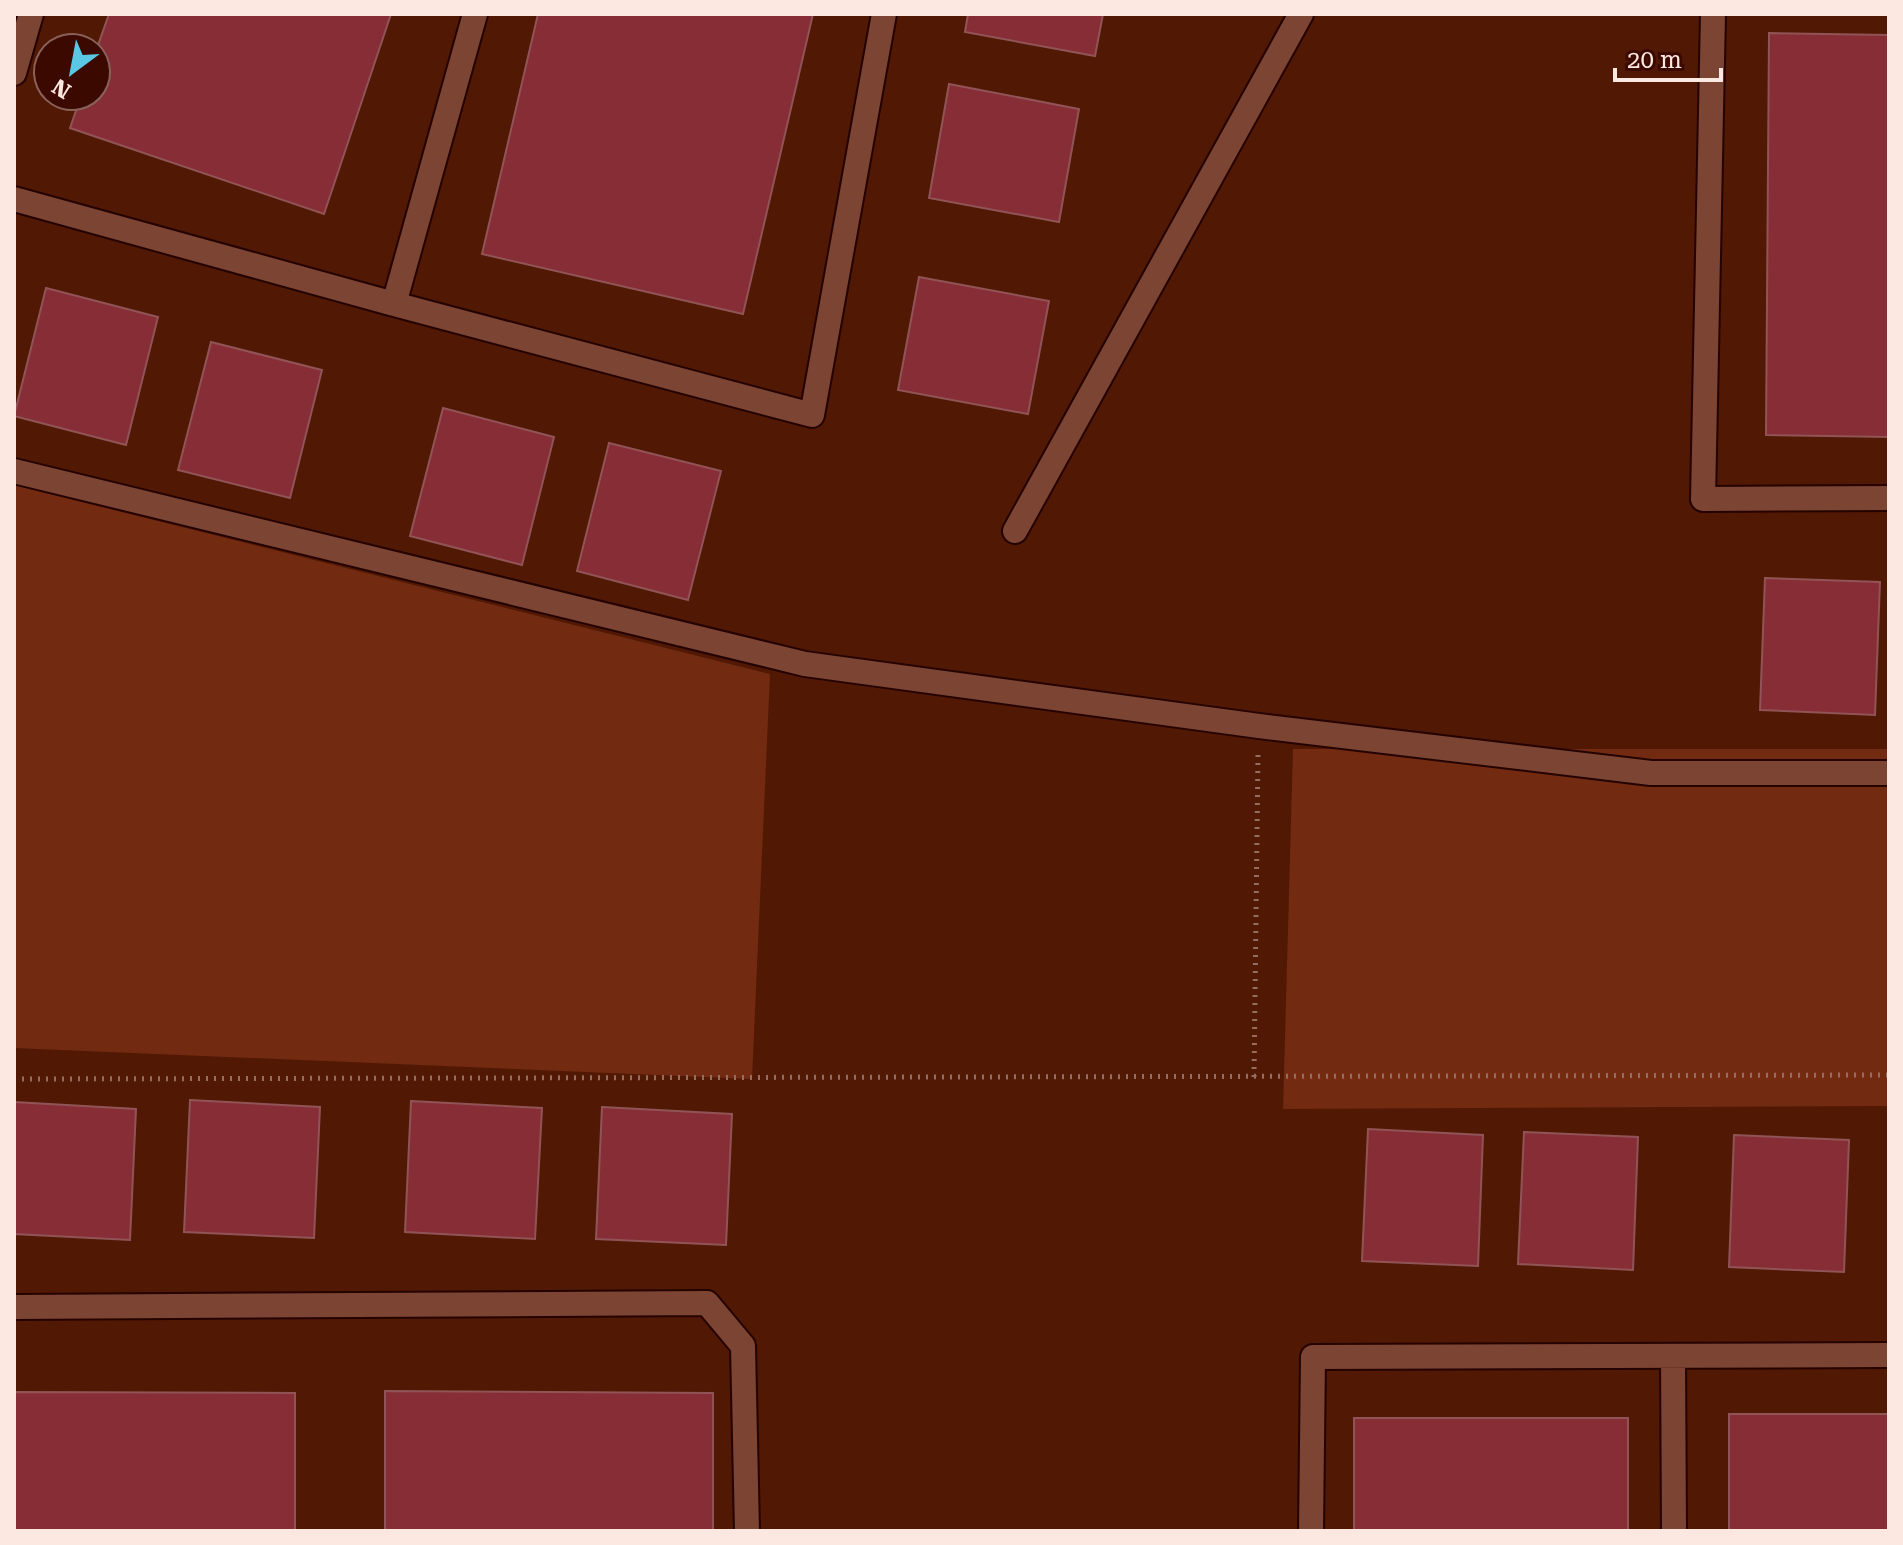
<svg xmlns="http://www.w3.org/2000/svg" width="1903" height="1545" font-family="'Roboto Serif',serif">
	<style>
		.built { fill: #511804; fill-rule: evenodd }
		.green { fill: #722a11 }
		.building { fill: #872d36; stroke: #915456; stroke-width: 2 }
		.lines { fill: none; stroke-linecap: round; stroke-linejoin: round }
		.street-casing { stroke: #250300; stroke-width: 28 }
		.path { stroke: #936e61; stroke-width: 5; stroke-dasharray: 2 6; stroke-linecap: butt }
		.street { stroke: #7b4433; stroke-width: 24 }
	</style>
	<rect width="100%" height="100%" fill="#461504"/>
	<path class="built" d="M14,14h1875v1517h-1875zM48,48h48v48h-48z"/>
	<path class="green" d="M14,485l756,189 -18,405 -738,-31z
		M1293,749h596v357l-606,3z"/>
	<path class="building" d="M109,14h282l-67,200 -254,-86 11,-32h15v-45z
		M538,14h275l-70,300 -261,-60z
		M968,14h135l-8,42 -130,-24z
		M1769,33l120,2v402l-123,-2z
		M949,84l130,25 -20,113 -130,-24z
		M919,277l130,24 -21,113 -130,-24z
		M46,288l112,29 -32,128 -112,-29z
		M211,342l111,28 -32,128 -112,-28z
		M443,408l111,29 -32,128 -112,-29z
		M609,443l112,28 -33,129 -111,-29z
		M1765,578l115,4 -5,133 -115,-5z
		M190,1100l130,7 -6,131 -130,-6z
		M411,1101l131,7 -7,131 -130,-7z
		M14,1102l122,7 -6,131 -116,-6z
		M602,1107l130,7 -6,131 -130,-6z
		M1368,1129l115,6 -5,131 -116,-5z
		M1524,1132l114,5 -5,133 -115,-6z
		M1734,1135l115,5 -5,132 -115,-5z
		M385,1391l328,2v138h-328z
		M14,1392l281,1v138h-281z
		M1729,1414h160v117h-160z
		M1354,1418h274v113h-274z"/>
	<g class="lines">
		<defs>
			<path id="street" d="M1713,14l-10,485 186,-1
				M14,73l17,-59
				M14,199l380,105 418,111 72,-401
				M394,304l81,-290
				M14,471l791,193 454,62 392,47h238
				M1015,531l286,-517
				M14,1307l693,-4 36,43 4,185
				M1673,1356l1,175
				M1311,1531l2,-174 576,-2"/>
		</defs>
		<use href="#street" class="street-casing"/>
		<path class="path" d="M1254,1077l4,-323
			M14,1079l1875,-4"/>
		<use href="#street" class="street"/>
	</g>
	<rect width="1903" height="1545" fill="none" stroke="#fce7e1" stroke-width="32"/>
	<g transform="translate(72 72) rotate(212)"><circle r="38" fill="#3b0900" stroke="#88625a" stroke-width="2"/>
	<path d="M0-6L14 30L0 20L-14 30Z" fill="#5ac8e5"/>
	<text y="-12" font-size="22" font-weight="bold" text-anchor="middle" fill="#fce7e1">N</text>
	</g>
	<path d="M1615 68v12h106v-12" fill="none" stroke="#fce7e1" stroke-width="4"/>
	<text x="1627" y="68" font-size="24" fill="#fce7e1" stroke="#3b0900" stroke-width="6" paint-order="stroke">20 m</text>
</svg>
